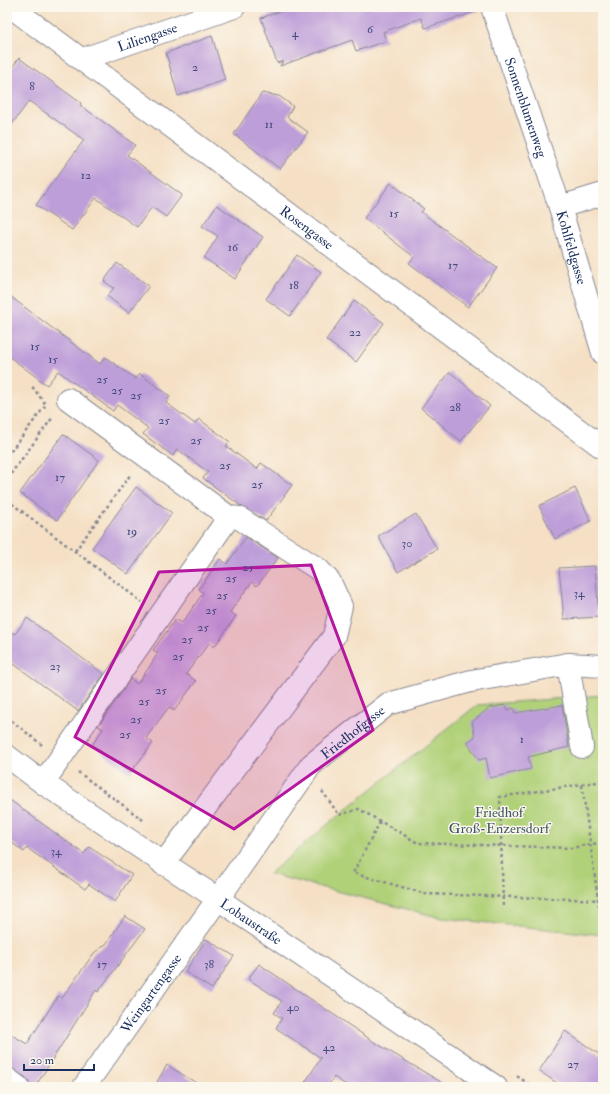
<svg xmlns="http://www.w3.org/2000/svg" width="610" height="1094" font-family="'IM FELL Double Pica',serif">
	<style>
		.green { fill: #b1d179; stroke: #66806c }
		.building { fill: #be9ed9 }
		.lines { fill: none; stroke-linecap: round; stroke-linejoin: round }
		.minor-casing { stroke: #888892; stroke-width: 24 }
		.path { stroke: #888892; stroke-width: 2.5; stroke-dasharray: 3 3; stroke-linecap: butt }
		.minor { stroke: #fff; stroke-width: 22 }
		.marked { fill: #b5179e; fill-opacity: 0.2; stroke: #b5179e; stroke-width: 3; stroke-linejoin: round }
		.labels { text-anchor: middle; dominant-baseline: central; stroke-width: 3; stroke-linejoin: round; paint-order: stroke }
		.number-label { font-size: 12px; fill: #444b7d }
		.street-label { font-size: 14px; fill: #1b2f5e; stroke: #fbf7ec }
		.park-label { font-size: 14px; fill: #405865; stroke: #fbf7ec }
	</style>
	<rect width="100%" height="100%" fill="#fbf7ec"/>
	<filter id="ink" filterUnits="userSpaceOnUse"><feTurbulence type="fractalNoise" baseFrequency=".025" numOctaves="2"/><feDisplacementMap in="SourceGraphic" scale="8" xChannelSelector="R" yChannelSelector="G"/><feConvolveMatrix kernelMatrix="1 2 1 2 8 2 1 2 1" color-interpolation-filters="sRGB"/></filter>
	<filter id="wash" filterUnits="userSpaceOnUse"><feTurbulence type="fractalNoise" baseFrequency=".012" numOctaves="4" result="noise"/><feDisplacementMap in="SourceGraphic" scale="16" xChannelSelector="R" yChannelSelector="G"/><feGaussianBlur stdDeviation="0.9" result="paint"/><feColorMatrix in="noise" values="0 0 0 0 0 0 0 0 0 0 0 0 0 0 0 0 0 1.4 0 .05"/><feComposite in="paint" operator="in"/></filter>
	<g filter="url(#wash)">
		<rect width="100%" height="100%" fill="#f5e0c5"/>
		<path class="green" d="M603,695v240l-161,-17 -173,-44 70,-59 138,-110z"/>
		<g id="blocks">
			<path class="building" d="M293,7h185v4l-53,17 -4,-10 -38,14 3,9 -30,10 -4,-11 -72,26 3,-5 -6,2 -16,-45z
				M212,36l13,44 -47,16 -12,-43z
				M19,58l62,45 -1,2 55,40 -8,10 55,40 -16,22 -14,-10 -15,20 -41,-29 -24,32 -36,-25 48,-65 -55,-39 -22,30v-56z
				M262,93l17,3 14,10 -6,11 21,15 -28,37 -46,-35z
				M391,183l33,26 -3,3 76,56 -29,39 -59,-44 5,-6 -50,-39z
				M217,205l46,32 -28,42 -31,-21 14,-22 -16,-10z
				M297,255l24,17 -31,44 -24,-17z
				M117,263l32,23 -20,27 -22,-17 7,-8 -10,-7z
				M7,294l93,70 5,-7 31,22 4,-5 30,22 -4,7 14,10 15,11 4,-5 31,23 -4,4 31,23 4,-6 31,22 -26,36 -25,-15 -38,-28 5,-6 -31,-23 -4,7 -30,-22 5,-6 -31,-23 -4,6 -55,-40 -11,14 -40,-30z
				M354,301l30,22 -28,39 -30,-22z
				M450,372l40,34 -29,35 -40,-33z
				M63,434l36,26 -42,60 -37,-27z
				M136,487l36,26 -44,61 -36,-26z
				M575,488l16,33 -36,18 -16,-33z
				M416,514l21,35 -39,23 -20,-36z
				M246,537l32,21 -21,28 -5,-4 -22,30 6,4 -11,16 -11,15 -5,-4 -23,31 10,7 -22,30 -5,-4 -12,16 -11,15 7,5 -23,30 -38,-28 11,-16 -5,-3 33,-47 6,5 11,-15 10,-16 -5,-3 23,-31 6,4 21,-30 -4,-4 21,-30 7,5z
				M595,566l4,51 -35,2 -5,-51z
				M27,618l77,56 -26,37 -71,-52v-30l8,5z
				M506,705l2,5 6,-2 1,5 47,-8 7,42 -41,10 3,12 -41,9 -4,-20 -7,2 -12,-18 8,-5 -3,-15 17,-14z
				M7,798l77,56 5,-7 43,28 -17,27 -26,-18 -4,5 -58,-41 -3,4 -17,-13z
				M125,916l20,13 -47,63 -2,-2 -61,97 -10,-10 -18,-11v-34l20,12 31,-48 4,2 32,-45 12,-9z
				M206,939l28,17 -22,33 -27,-17z
				M259,964l115,78 75,45h-100l-15,-10 -7,10h-25l19,-29 -45,-30 6,-10 -8,-5 8,-12 -34,-22z
				M565,1031l38,26v30h-40l-24,-16z
				M167,1065l36,22h-49z"/>
		</g>
	</g>
	<g filter="url(#ink)">
		<use href="#blocks" fill-opacity="0" stroke="#888892" stroke-width="1"/>
		<g class="lines">
			<defs>
				<g id="minor">
					<path id="s1" d="M11,7l592,441"/>
					<path id="s2" d="M492,7l68,200"/>
					<path id="s3" d="M83,59l151,-52"/>
					<path id="s4" d="M603,194l-43,13 43,146"/>
					<path d="M68,399l161,118 10,1 79,51 12,13 11,24 -7,30 -171,228"/>
					<path d="M568,664l14,83"/>
					<path id="s5" d="M7,756l36,27 175,116 278,188"/>
					<path d="M43,783l186,-266"/>
					<path d="M7,1079l11,8"/>
					<path id="s6" d="M84,1087l146,-205 81,-117 77,-61 83,-23 80,-14 17,-3 35,2"/>
				</g>
			</defs>
			<use href="#minor" class="minor-casing"/>
			<path class="path" d="M7,456l39,-51 -15,-20
				M7,479l46,-62
				M7,500l135,102
				M75,551l56,-77
				M7,717l35,28
				M78,772l65,48
				M582,785l18,128
				M322,791l17,24 20,-6 59,34 154,5 31,-6
				M380,822l-27,51 73,21 177,6
				M503,906l-3,-109 103,-16
				M517,1076l16,11"/>
			<use href="#minor" class="minor"/>
		</g>
	</g>
	<path class="marked" d="M311,565l62,165 -139,99 -159,-92 84,-165z"/>
	<g class="labels">
		<g class="number-label">
			<text x="370" y="29">6</text>
			<text x="295" y="33">4</text>
			<text x="195" y="67">2</text>
			<text x="32" y="86">8</text>
			<text x="269" y="124">11</text>
			<text x="86" y="175">12</text>
			<text x="394" y="213">15</text>
			<text x="233" y="247">16</text>
			<text x="453" y="265">17</text>
			<text x="294" y="285">18</text>
			<text x="355" y="332">22</text>
			<text x="35" y="346">15</text>
			<text x="53" y="359">15</text>
			<text x="102" y="379">25</text>
			<text x="117" y="390">25</text>
			<text x="136" y="395">25</text>
			<text x="455" y="407">28</text>
			<text x="164" y="420">25</text>
			<text x="196" y="440">25</text>
			<text x="225" y="465">25</text>
			<text x="60" y="477">17</text>
			<text x="257" y="484">25</text>
			<text x="132" y="531">19</text>
			<text x="407" y="543">30</text>
			<text x="248" y="567">25</text>
			<text x="231" y="578">25</text>
			<text x="579" y="593">34</text>
			<text x="222" y="595">25</text>
			<text x="211" y="610">25</text>
			<text x="203" y="627">25</text>
			<text x="187" y="639">25</text>
			<text x="178" y="656">25</text>
			<text x="55" y="666">23</text>
			<text x="161" y="690">25</text>
			<text x="144" y="701">25</text>
			<text x="136" y="719">25</text>
			<text x="125" y="734">25</text>
			<text x="522" y="739">1</text>
			<text x="56" y="851">34</text>
			<text x="102" y="964">17</text>
			<text x="209" y="964">38</text>
			<text x="293" y="1007">40</text>
			<text x="329" y="1047">42</text>
			<text x="573" y="1064">27</text>
		</g>
		<g class="street-label">
			<text stroke="none"><textPath href="#s3" startOffset="68">Liliengasse</textPath></text>
			<text stroke="none"><textPath href="#s2" startOffset="106">Sonnenblumenweg</textPath></text>
			<text stroke="none"><textPath href="#s1" startOffset="369">Rosengasse</textPath></text>
			<text stroke="none"><textPath href="#s4" startOffset="87">Kohlfeldgasse</textPath></text>
			<text stroke="none"><textPath href="#s6" startOffset="447">Friedhofgasse</textPath></text>
			<text stroke="none"><textPath href="#s5" startOffset="295">Lobaustraße</textPath></text>
			<text stroke="none"><textPath href="#s6" startOffset="115">Weingartengasse</textPath></text>
		</g>
		<g class="park-label">
			<text x="499" y="812">Friedhof<tspan x="499" dy="16">Groß-Enzersdorf</tspan></text>
		</g>
	</g>
	<rect width="610" height="1094" fill="none" stroke="#fbf7ec" stroke-width="24"/>
	<path d="M24 1064v6h70v-6" fill="none" stroke="#1b2f5e" stroke-width="2"/>
	<text x="30" y="1064" font-size="12" fill="#1b2f5e" stroke="#fbf7ec" stroke-width="3" paint-order="stroke">20 m</text>
</svg>
